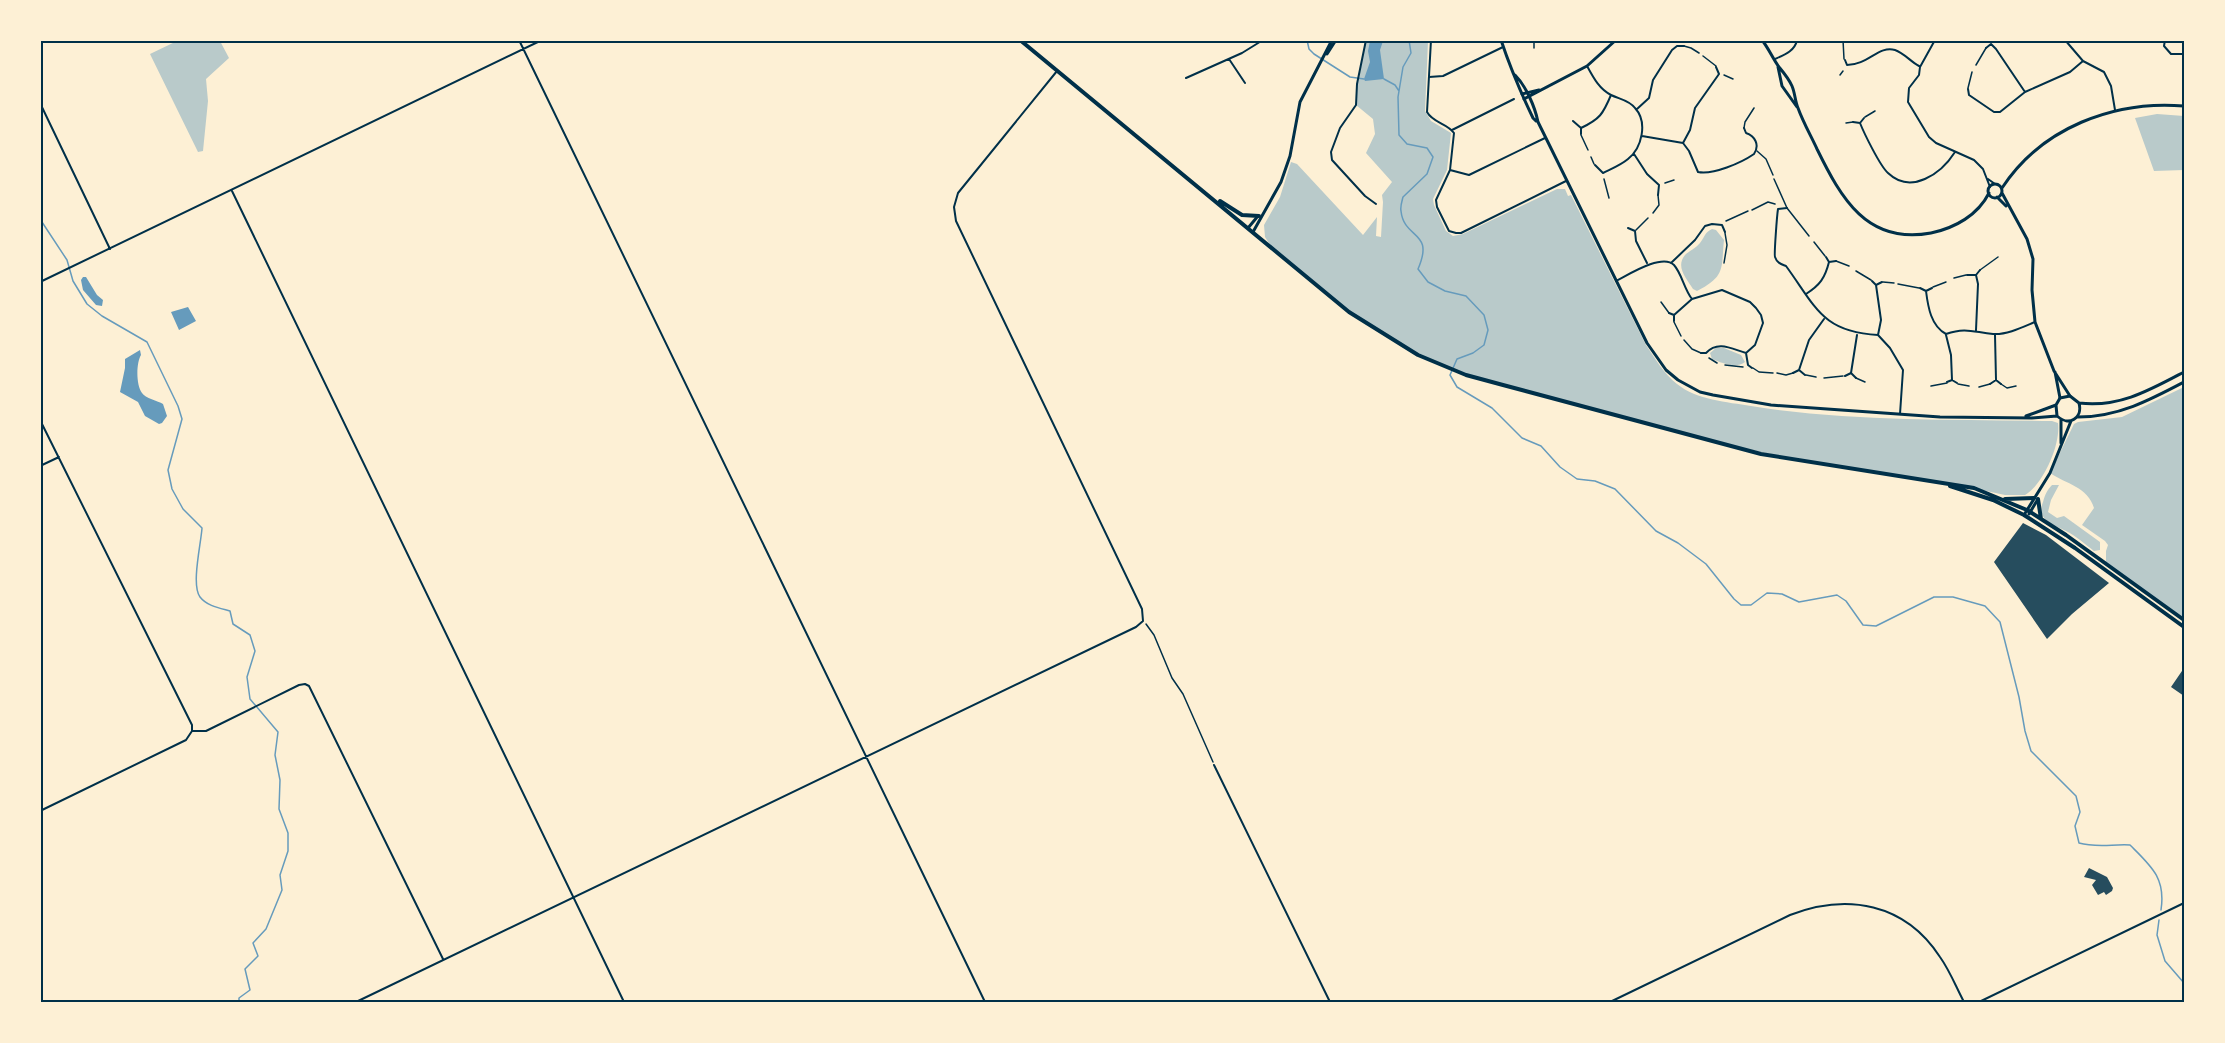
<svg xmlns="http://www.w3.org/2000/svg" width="2225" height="1043" font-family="Karla,sans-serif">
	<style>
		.green { fill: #b9caca }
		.water { fill: #669bbc }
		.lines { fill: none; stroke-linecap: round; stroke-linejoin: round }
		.stream { stroke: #669bbc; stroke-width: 1.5 }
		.building { fill: #264d5e }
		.path { stroke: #003049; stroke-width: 1.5 }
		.service { stroke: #003049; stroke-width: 1.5 }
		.minor { stroke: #003049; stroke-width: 2 }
		.tertiary { stroke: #003049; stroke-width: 3 }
		.secondary { stroke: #003049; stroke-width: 3 }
		.primary { stroke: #003049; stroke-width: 4 }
		.neatline { fill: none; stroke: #003049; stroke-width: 2 }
	</style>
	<rect width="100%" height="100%" fill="#fdf0d5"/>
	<path class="green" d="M177,41h43l9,17 -23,21 2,22 -5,50 -5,1 -48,-98z
		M1366,41h62l-3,70 6,10 20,12 -4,37 -14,29 1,6 12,26 7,5 10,-2 94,-45h8l3,7 3,-1 75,150c9,13 18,29 31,39 20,16 50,18 74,22 99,16 201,13 301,15l6,2c3,21 -15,62 -33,72h-20l-42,-9 -141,-21 -98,-21 -221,-59 -58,-18 -27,-12 -69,-43 -77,-64 -7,-11 -1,-12 16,-28 11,-35 6,2 66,71 14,-18 -1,19 5,1 2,-35 -1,-7 10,-13 -26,-29 9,-19 -2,-15 -17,-14 1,-17z
		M2157,114l27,2v54l-30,1 -19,-53z
		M1712,229l4,1 8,10c-3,29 2,36 -27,51l-4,-2c-6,-10 -18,-22 -8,-34 4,-4 11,-7 15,-12 5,-6 4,-10 12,-14z
		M1716,348h8l17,7 4,7c-9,7 -23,1 -33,-3l-2,-6z
		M2184,387v232l-78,-55v-13l2,-6 -3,-4 -23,-16 12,-17c-6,-21 -28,-24 -44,-35l24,-49 4,-2 44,-5z
		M2052,485h7l-8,15 -3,12 9,6 7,-2 36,26v8l-6,1c-9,-7 -18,-15 -28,-20 -13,-7 -30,-11 -23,-29 2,-7 4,-12 9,-17z"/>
	<path class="water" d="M1370,41h13l-3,9 4,29 -19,2 -1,-2 6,-17 -2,-11z
		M83,277h3l11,18 6,5 -1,6 -6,-1 -13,-15 -2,-10z
		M188,307l8,14 -17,9 -8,-18z
		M140,350l1,5c-5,8 -5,30 1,38 3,5 16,8 21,11l4,12 -5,7 -3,1 -14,-8 -7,-14 -18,-10 5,-24v-9z"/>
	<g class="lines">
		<path class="stream" d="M1307,40l2,9 5,5 36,23 14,2
			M1409,40l2,13 -8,14 -5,30 1,38 8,9 20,4 6,9 -6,17 -24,23c-1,4 -3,10 -2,14 3,29 34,19 17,58l10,13 17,9 21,5 18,19 4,15 -4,15 -11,8 -16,6 -7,16 7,12 35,21 30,30 19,8 19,21 17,12 18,2 20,8 41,42 22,12 28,21 28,35 7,6h10l16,-12 15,1 17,8 38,-7 9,6 17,24 13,1 58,-29h19l32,9 15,16 19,75 6,34 6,20 45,45 4,16 -5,14 4,17c17,5 34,1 51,2 21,21 36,33 31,65
			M1384,79l11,6 4,6
			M40,219l27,41 6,21 14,23 15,12 45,26 31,64 4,13 -14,51 4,19 11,20 19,19c-1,16 -11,57 -2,69 7,9 19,11 30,14l3,13 17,11 5,16 -8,26 3,22 28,33 -3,23 5,25 -1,29 9,24v18l-8,24 2,15 -16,39 -13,14 5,13 -13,13 5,21 -11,8v4
			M2159,920l-2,15 8,26 19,22"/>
	</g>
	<path class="building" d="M2023,523l23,12 63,48 -37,31 -25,25 -53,-77z
		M2184,668v28l-13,-9z
		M2089,868l18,9 6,11 -1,3 -6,4 -2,-3 -6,3 -6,-10 4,-5 -12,-3z"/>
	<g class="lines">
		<path class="path" d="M1146,624l8,11 18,43 11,16 30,68"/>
		<path class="service" d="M1534,40v8
			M1843,40l1,19
			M1684,46l7,2 8,5
			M1703,56l13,10
			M1976,65l10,-17
			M1724,75l9,4
			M1840,75l3,-4
			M1968,88l4,-16
			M1865,117l10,-6
			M1846,123l7,-1
			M1744,128l1,-6 9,-14
			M1581,135l7,15
			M1757,151l9,8 7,16
			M1591,157l3,7
			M1604,179l5,19
			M1774,179l13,29 22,28
			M1665,183l9,-3
			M1752,210l16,-8 7,2
			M1653,213l6,-8 -1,-10
			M1726,221l22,-10
			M1636,230l12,-12
			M1814,242l11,14
			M1836,261l13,5
			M1724,263l3,-18 -2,-12
			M1980,270l18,-13
			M1856,271l15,9
			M1954,278l12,-3
			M1883,282l11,1
			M1898,284l21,4
			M1933,287l13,-5
			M1661,302l8,11
			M1674,322l7,14
			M1684,340l8,9 9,4
			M1709,358l8,5
			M1725,365l18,2
			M1753,368l6,4 14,1
			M1777,373l9,2 7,-2
			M1806,375l10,2
			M1824,378l19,-2
			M1856,378l9,4
			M1958,384l11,2
			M2001,384l6,4 9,-2
			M1931,386l16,-3
			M1979,387l11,-3"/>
		<path class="minor" d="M519,40l466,962
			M1366,40l-9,44 -1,21 -16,23 -9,24 1,8 33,36 11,8
			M1431,40l-4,72c6,11 20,11 27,21l-4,37 -14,30 1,7 12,24 7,2h5l105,-52
			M1935,40l-15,27 -1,8 -10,13 -1,14 21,35 7,6 38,17 9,9 7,18
			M2065,40l18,21 21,11 7,14 4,24
			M2165,40l-1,6 7,8h13
			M1986,48l5,-4 5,5 29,43
			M1229,59l16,24
			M1775,59c9,-4 20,-8 22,-19
			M1845,60l2,5c21,0 32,-20 48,-15 9,3 16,12 24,16
			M1587,66c6,11 12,23 24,29 8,4 18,5 24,13 13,14 7,40 -7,51 -7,6 -17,10 -25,14l-8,-8
			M1429,77l14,-1 60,-29
			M1186,78l56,-25 21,-13
			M1968,89l1,6 25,17h6l25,-20 45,-20 13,-11
			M40,103l70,146
			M1637,109l12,-11 4,-18 19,-30 5,-4h7
			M1573,121l8,7v6
			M1853,122l7,1 4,-5
			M1860,123c4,10 20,43 28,50 23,22 53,1 67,-21
			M1581,128c19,-9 22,-14 30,-33
			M1452,130l62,-31
			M1642,136l41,7 6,8 9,21c15,3 43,-9 56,-18 6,-9 1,-18 -8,-21l-2,-5
			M1683,143l7,-13 5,-22 24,-34 -3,-7
			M1634,154l13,20 12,11 -1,10
			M1450,170l19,5 76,-37
			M1988,179l7,5
			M232,191l392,811
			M1787,208l-9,1c-1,6 -4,46 -3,48 2,6 6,7 11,9 30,41 36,66 92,69l12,13 13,22 -3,44
			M1628,228l7,3 1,10 11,22
			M1826,257l3,5 7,-1
			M1671,263l24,-23 10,-14 7,-2 10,1 3,7
			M1967,275h9l4,-5
			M1976,275l2,9 -2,46
			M1616,281c12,-6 46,-28 58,-16 8,9 10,24 18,34l30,-9 28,12 6,6 5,7 2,8 -8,22 -9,8c-14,-4 -28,-13 -40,0h-5
			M1872,281l4,4 6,-3
			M40,282l502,-242
			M1876,285l5,35 -3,15
			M1920,288l6,3 6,-3
			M1926,291c2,16 5,35 20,43 20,-7 27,-2 47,0 14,1 30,-7 42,-12
			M1806,294c14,-9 19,-16 23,-32
			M1669,313l5,2v6
			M1674,315l18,-16
			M1946,335l5,20 1,25
			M1995,335l1,45
			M1746,353l2,12 4,3
			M1799,370l6,5
			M1793,373l6,-3 10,-30 15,-21
			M1851,373l6,-38
			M1845,376l6,-3 5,5
			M1947,382l5,-2 5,3
			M1990,384l6,-4 5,4
			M40,420l152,305v6l-6,9 -146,71
			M40,466l19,-9
			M192,731h14l93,-46 6,-1 4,2 134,273
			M1214,765l116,237
			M356,1002l780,-375 7,-6 -1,-12 -186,-388 -2,-14 4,-14 99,-122
			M1610,1002l180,-87c57,-22 115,-12 150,42 10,14 16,30 24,45
			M1979,1002l205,-99"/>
		<path class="tertiary" d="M1762,40c7,9 11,19 17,27 5,6 10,12 13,19 3,7 3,15 6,22 5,14 13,28 19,41 24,49 50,96 114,84 24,-5 47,-18 58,-40
			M1778,67l4,19 15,21
			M1522,94l17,-4
			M1524,99l63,-33 29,-26
			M1988 191a7 7 0 1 1 14 0a7 7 0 1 1-14 0Z
			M2002,188c39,-60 112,-88 182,-82
			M2002,193l25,46 6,20 -1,31 3,32 19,49 16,25
			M1997,197l9,9
			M2055,372l5,26"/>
		<path class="secondary" d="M1501,40c9,27 20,53 32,78l3,3
			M1327,54l9,-14
			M1515,75c11,11 20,32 23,47l109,221 19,27 12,10 22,12 13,3 58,10 169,12 92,1 25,-2c12,11 26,2 22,-13l-9,-7 -10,2 -4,7 1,11
			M1248,228l10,-12
			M1253,232l28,-50 9,-26 10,-54 32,-62
			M2079,403c40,5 71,-13 105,-31
			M2026,416l30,-11
			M2078,417c40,0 72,-17 106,-35
			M2061,443v-24
			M2029,514l9,-15
			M2024,515l26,-42 21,-52"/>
		<path class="primary" d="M1020,40l329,272 69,43 48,20 37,10 258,69 213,34 53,22 39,25 118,85
			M1220,201l22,14 17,1
			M1950,486l43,14 31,15 51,33 109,79
			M2005,499l29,-1
			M2038,499l3,20"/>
	</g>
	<rect width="2225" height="1043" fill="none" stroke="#fdf0d5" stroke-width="84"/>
	<rect x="42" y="42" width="2141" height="959" class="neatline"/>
</svg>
